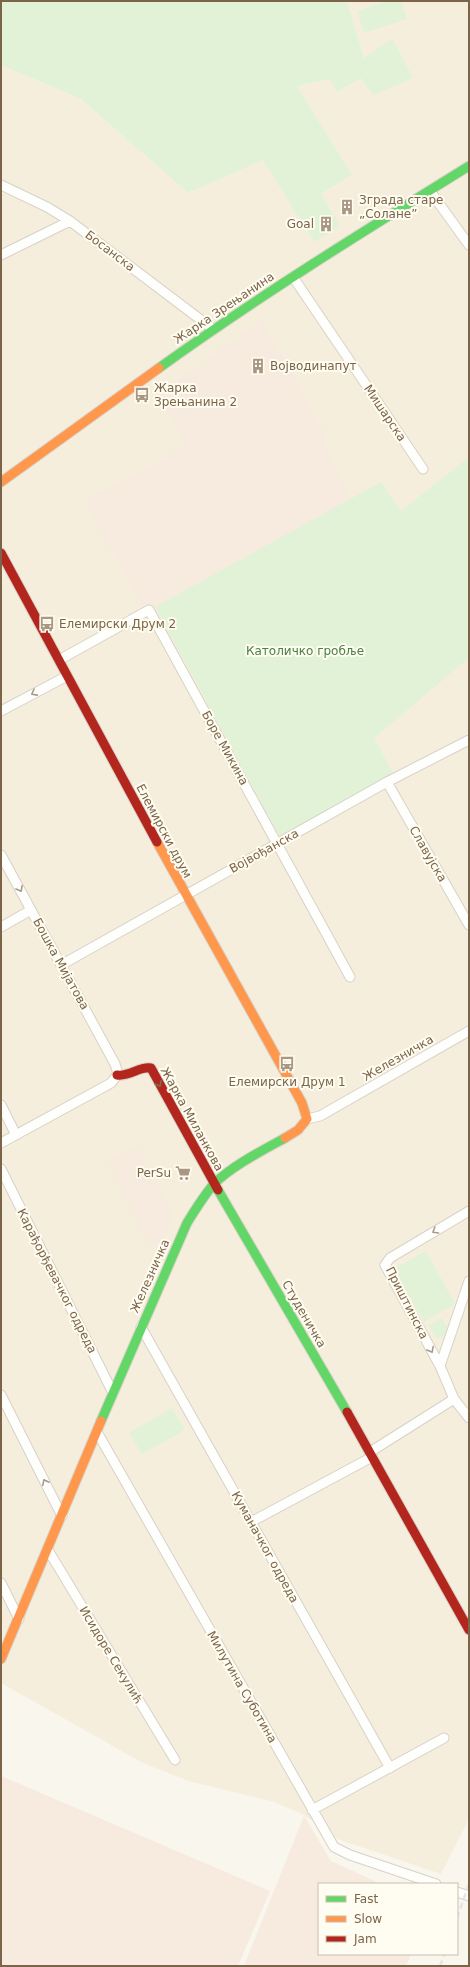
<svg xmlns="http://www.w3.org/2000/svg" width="470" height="1967" font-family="'DejaVu Sans',sans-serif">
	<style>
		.residential { fill: #f6eedd }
		.commercial { fill: #f7eade }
		.green { fill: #e1f2d7 }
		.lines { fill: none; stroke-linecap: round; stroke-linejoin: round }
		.street-casing { stroke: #d7d2c8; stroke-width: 11 }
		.fast-casing { stroke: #d8d2c8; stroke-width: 11 }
		.slow-casing { stroke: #d8d2c8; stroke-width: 11 }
		.jam-casing { stroke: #d8d2c8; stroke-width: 11 }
		.street { stroke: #fefefc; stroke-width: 9 }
		.fast { stroke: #63d668; stroke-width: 9 }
		.slow { stroke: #ff974d; stroke-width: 9 }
		.jam { stroke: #b3261e; stroke-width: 9 }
		.rail { stroke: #e7e3e6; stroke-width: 2.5; stroke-dasharray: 6 4; stroke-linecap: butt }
		.oneway { stroke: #aa9a88 }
		.oneway2 { stroke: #7a6f4c }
		.labels { text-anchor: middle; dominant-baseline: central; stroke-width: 4; stroke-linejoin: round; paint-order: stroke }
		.poi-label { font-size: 12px; fill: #7c6449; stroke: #fffcf1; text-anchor: start }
		.street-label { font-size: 12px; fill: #7c6449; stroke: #fffcf1 }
		.park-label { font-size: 12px; fill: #47823f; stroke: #fffcf1 }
	</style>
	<rect width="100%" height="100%" fill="#f9f6ed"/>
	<path class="residential" d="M347,1h122v1818l-28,55 -104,-35 -33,-24 -30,-13 -86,-21 -47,-19 -140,-79v-1618l80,34 107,94 75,-34 51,83 7,-48 31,-19 -55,-89 32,-7 10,13 22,-14 3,-20z"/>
	<path class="commercial" d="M262,320l65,118 -6,4 31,57 -197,108 -2,-4 -9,6 -59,-107 102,-56 -28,-52z
		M137,1146l37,72 -11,22 -12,6 -43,-86z
		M1,1776l269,115 -32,75 -237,-1z
		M304,1816l27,45 50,23h-62v70h92l-5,12h-162z"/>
	<path class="green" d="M1,1h346l17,57 28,-20 21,40 -40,17 -12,-17 -23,14 -9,-13 -32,7 55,89 -31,19 19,32 -26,16 -51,-82 -75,33 -107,-94 -80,-34z
		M388,1h13l6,18 -43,14 -7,-22z
		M469,457v201l-95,80 19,35 -113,64 -125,-230 226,-125 20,29z
		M426,1251l29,53 -31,18 -30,-53z
		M442,1318l7,14 -12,7 -8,-14z
		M172,1408l13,22 -43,24 -13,-21z"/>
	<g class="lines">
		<defs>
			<path id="street" d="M1,185l46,22 23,14 143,108
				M430,191l39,54
				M1,255l69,-34
				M293,277l130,192
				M59,660l90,-50 201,367
				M1,711l66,-35
				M387,782l82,143
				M1,855l114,209 3,10 -7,9 -110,60
				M1,927l30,-17
				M61,965l326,-183 82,-42
				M1,1105l15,30
				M307,1119l13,-3 149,-85
				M1,1169l112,224
				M469,1211l-79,47 -5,7 55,101 14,33 15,19
				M141,1327l249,441
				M440,1366l29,-85
				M1,1395l61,121
				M97,1432l237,415 16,8 86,29
				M370,1452l84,-53
				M251,1522l121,-65
				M48,1550l127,210
				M1,1583l18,36
				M312,1810l132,-72
				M457,1892l12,4"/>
			<path id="fast" d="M159,368c100,-72 205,-137 310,-202
				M218,1190l129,222
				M101,1421l86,-198c8,-13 16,-26 26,-38 17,-18 50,-35 72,-47"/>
			<path id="slow" d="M1,482l158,-114
				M157,842l145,261 5,16 -9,11 -13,8
				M1,1659l100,-238"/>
			<path id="jam" d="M1,553l156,289
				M117,1075c13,2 22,-9 34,-7l67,122
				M347,1412l122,218"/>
		</defs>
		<use href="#street" class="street-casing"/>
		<use href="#fast" class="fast-casing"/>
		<use href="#slow" class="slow-casing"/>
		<use href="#jam" class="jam-casing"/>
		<use href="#street" class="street"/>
		<use href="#fast" class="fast"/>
		<use href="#slow" class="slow"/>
		<use href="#jam" class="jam"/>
		<path class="rail" d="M457,1918l12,-34
			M440,1966l5,-12"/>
	</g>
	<defs><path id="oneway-chevron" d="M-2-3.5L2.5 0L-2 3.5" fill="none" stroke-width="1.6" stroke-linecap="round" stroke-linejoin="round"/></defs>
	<g class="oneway">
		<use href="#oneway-chevron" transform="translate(34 693) rotate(152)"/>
		<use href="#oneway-chevron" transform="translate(20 889) rotate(61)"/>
		<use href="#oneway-chevron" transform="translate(435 1231) rotate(149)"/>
		<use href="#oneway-chevron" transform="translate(431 1350) rotate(61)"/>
		<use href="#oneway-chevron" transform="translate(45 1482) rotate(-117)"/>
	</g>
	<use class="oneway2" href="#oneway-chevron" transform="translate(159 1084) rotate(61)"/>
	<defs>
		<symbol id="building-bare" viewBox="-9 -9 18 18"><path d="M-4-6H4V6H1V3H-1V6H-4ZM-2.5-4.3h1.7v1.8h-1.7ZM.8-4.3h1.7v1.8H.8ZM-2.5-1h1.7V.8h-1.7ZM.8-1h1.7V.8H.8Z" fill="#a89782" stroke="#fffcf1" stroke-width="2.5" paint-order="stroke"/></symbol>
		<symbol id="bus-bare" viewBox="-9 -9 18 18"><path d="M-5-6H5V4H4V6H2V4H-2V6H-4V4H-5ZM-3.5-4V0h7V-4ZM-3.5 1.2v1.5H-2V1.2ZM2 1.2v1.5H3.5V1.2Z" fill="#a89782" stroke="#fffcf1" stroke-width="2.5" paint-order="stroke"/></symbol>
		<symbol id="supermarket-bare" viewBox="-9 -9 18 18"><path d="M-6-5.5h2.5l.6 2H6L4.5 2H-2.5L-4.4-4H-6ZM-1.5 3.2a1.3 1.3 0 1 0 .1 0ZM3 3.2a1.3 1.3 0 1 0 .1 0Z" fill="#a89782" stroke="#fffcf1" stroke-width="2.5" paint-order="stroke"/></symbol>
	</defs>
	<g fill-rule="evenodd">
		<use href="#building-bare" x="336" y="196" width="22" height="22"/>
		<use href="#building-bare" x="315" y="213" width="22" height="22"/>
		<use href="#building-bare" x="247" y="355" width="22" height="22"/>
		<use href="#bus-bare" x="131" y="384" width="22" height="22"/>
		<use href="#bus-bare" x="36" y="613" width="22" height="22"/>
		<use href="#bus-bare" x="276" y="1053" width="22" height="22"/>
		<use href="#supermarket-bare" x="172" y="1162" width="22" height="22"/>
	</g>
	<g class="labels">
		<g class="poi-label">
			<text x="359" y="200">Зграда старе<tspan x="359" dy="14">„Солане”</tspan></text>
			<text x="314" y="224" text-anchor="end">Goal</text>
			<text x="270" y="366">Војводинапут</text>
			<text x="154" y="388">Жарка<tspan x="154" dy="14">Зрењанина 2</tspan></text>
			<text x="59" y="624">Елемирски Друм 2</text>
			<text x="287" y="1082" text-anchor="middle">Елемирски Друм 1</text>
			<text x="171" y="1173" text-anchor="end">PerSu</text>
		</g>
		<g class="street-label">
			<text transform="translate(110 251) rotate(37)">Босанска</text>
			<text transform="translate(224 308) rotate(-34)">Жарка Зрењанина</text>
			<text transform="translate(385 413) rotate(56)">Мишарска</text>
			<text transform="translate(225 748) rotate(61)">Боре Микина</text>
			<text transform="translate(164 831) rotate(62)">Елемирски друм</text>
			<text transform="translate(264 851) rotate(-29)">Војвођанска</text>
			<text transform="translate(428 854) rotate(60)">Славујска</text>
			<text transform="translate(61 964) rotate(61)">Бошка Мијатова</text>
			<text transform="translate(398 1058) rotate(-30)">Железничка</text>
			<text transform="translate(192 1119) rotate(61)">Жарка Миланкова</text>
			<text transform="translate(150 1276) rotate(-66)">Железничка</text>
			<text transform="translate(57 1281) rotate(63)">Карађорђевачког одреда</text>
			<text transform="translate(407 1303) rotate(63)">Приштинска</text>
			<text transform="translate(304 1314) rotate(60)">Студеничка</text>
			<text transform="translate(265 1547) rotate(61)">Куманачког одреда</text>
			<text transform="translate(111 1655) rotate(59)">Исидоре Секулић</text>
			<text transform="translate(242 1687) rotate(60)">Милутина Суботина</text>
		</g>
		<g class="park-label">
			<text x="305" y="651">Католичко гробље</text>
		</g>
	</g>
	<rect width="470" height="1967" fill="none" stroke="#7c6449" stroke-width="4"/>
	<rect x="318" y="1883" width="140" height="72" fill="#fffcf1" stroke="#cbbfae"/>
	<rect x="326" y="1896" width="20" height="6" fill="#63d668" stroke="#cbbfae"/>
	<text x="354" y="1903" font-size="12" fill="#7c6449">Fast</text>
	<rect x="326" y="1916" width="20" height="6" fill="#ff974d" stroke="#cbbfae"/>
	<text x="354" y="1923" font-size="12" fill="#7c6449">Slow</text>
	<rect x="326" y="1936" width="20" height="6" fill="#b3261e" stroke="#cbbfae"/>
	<text x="354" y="1943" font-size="12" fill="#7c6449">Jam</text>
</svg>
